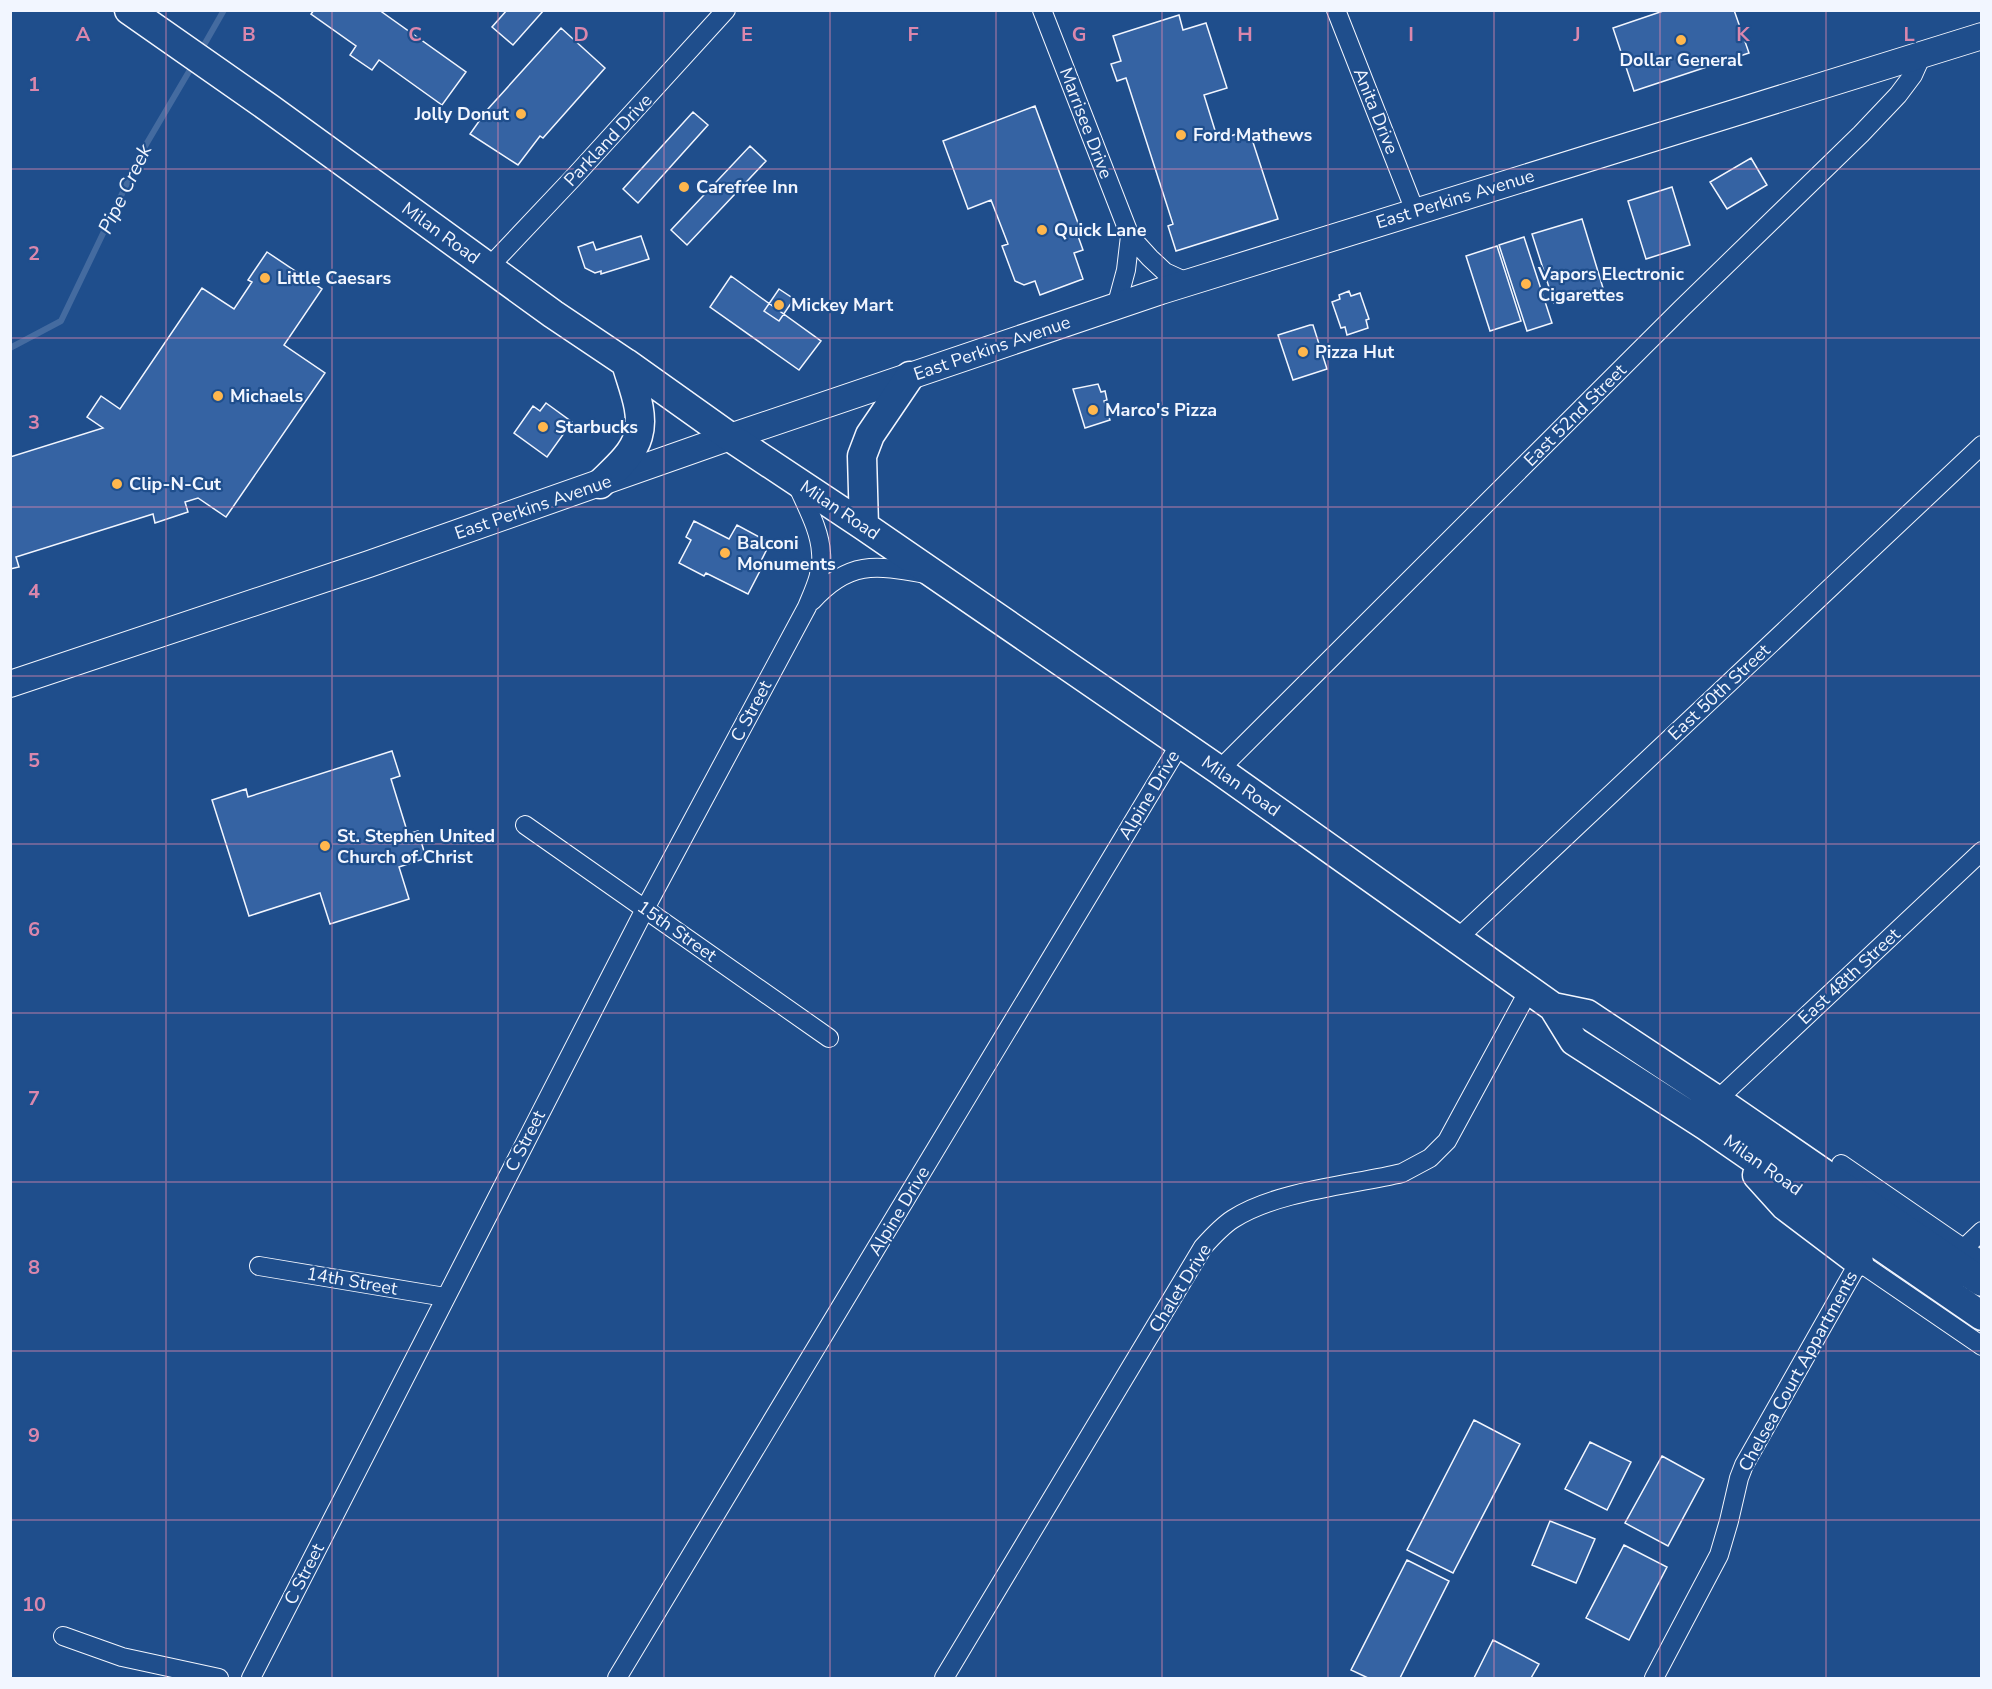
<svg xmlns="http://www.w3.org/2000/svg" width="1992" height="1689" font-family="'Nunito Sans',sans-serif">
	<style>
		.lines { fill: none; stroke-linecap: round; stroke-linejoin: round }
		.stream { stroke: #446ba0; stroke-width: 6 }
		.building { fill: #3563a3; stroke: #f2f6ff; stroke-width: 1.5 }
		.minor-casing { stroke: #f2f6ff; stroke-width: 20 }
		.secondary-casing { stroke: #f2f6ff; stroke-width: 28 }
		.primary-casing { stroke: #f2f6ff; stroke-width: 31 }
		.minor { stroke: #1f4e8c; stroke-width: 18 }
		.secondary { stroke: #1f4e8c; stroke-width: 26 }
		.primary { stroke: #1f4e8c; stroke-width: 28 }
		.grid { fill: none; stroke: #da87ad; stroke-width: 1.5; stroke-opacity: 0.55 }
		.poi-dot { fill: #ffb74d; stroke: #1f4e8c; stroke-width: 2 }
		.labels { text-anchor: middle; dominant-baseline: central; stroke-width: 4.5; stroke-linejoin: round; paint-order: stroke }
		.poi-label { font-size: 18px; font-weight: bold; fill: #f2f6ff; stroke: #1f4e8c; text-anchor: start }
		.street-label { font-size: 18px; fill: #f2f6ff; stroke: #1f4e8c }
		.water-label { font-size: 20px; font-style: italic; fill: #f2f6ff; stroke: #1f4e8c }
		.grid-label { font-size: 20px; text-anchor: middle; font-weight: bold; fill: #da87ad; stroke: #1f4e8c; stroke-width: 4.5; stroke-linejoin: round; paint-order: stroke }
	</style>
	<rect width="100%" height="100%" fill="#1f4e8c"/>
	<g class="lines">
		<path class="stream" d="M200,52l24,-42
			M10,348l51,-27 83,-173 50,-85"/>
	</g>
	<path class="building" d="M314,10h65l87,62 -24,33 -63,-45 -7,10 -22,-15 6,-9 -45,-32z
		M507,10h37l-31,35 -21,-18z
		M1666,10h68l15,43 -115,38 -21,-63z
		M1179,15l4,15 23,-7 21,65 -23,7 14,45 31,-10 29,89 -102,32 -8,-25 5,-2 -47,-146 -9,3 -6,-17 10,-3 -8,-25z
		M561,28l44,40 -62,70 -3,-2 -22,29 -48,-31 17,-24z
		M1035,106l47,128 -4,2 5,14 -9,3 9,26 -43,16 -5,-14 -11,4 -9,-4 -13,-35 6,-2 -17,-44 -23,9 -25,-68z
		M693,112l15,13 -70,78 -15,-14z
		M750,146l16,15 -79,84 -16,-15z
		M1751,158l16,27 -40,24 -17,-27z
		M1672,187l18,58 -44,14 -18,-58z
		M1582,219l21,69 -49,15 -22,-69z
		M641,236l8,23 -48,15v-3l-6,2 -10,-5 -7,-21 15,-5 3,8z
		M1524,237l28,86 -25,8 -28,-86z
		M1497,246l24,75 -31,10 -24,-75z
		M267,252l55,37 -38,56 41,28 -99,144 -28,-19 -13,4 3,10 -33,11 -2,-9 -137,43 3,10 -9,2v-112l93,-29 -16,-11 14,-21 19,13 82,-121 32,21 18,-27 -4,-2z
		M731,276l90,65 -22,29 -89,-63z
		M779,289l15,10 -15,22 -15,-10z
		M1349,291l2,5 9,-3 9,26 -3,1 2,8 -21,7 -2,-8 -4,1 -9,-26 8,-3 -1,-4z
		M1310,325h3l14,44 -34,11 -15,-45z
		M1098,384l3,8 4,-1 2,9 -3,1 6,19 -25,8 -12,-39z
		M546,403l26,19 -25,35 -33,-24 19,-27 7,5z
		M694,521l35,18 8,-14 33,18 -10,20 3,2 -15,29 -42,-21 -2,3 -25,-13 12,-23 -5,-3z
		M392,751l8,25 -9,3 17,55 10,-3 8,27 -27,9 10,32 -79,25 -10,-31 -71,23 -37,-116 34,-11 2,8z
		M1474,1420l46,24 -67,129 -46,-23z
		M1590,1442l41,20 -24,48 -42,-21z
		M1662,1456l42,23 -36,67 -43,-23z
		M1550,1521l45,18 -19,44 -44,-18z
		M1624,1545l43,22 -38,73 -43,-22z
		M1407,1560l42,21 -49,97h-32l-17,-8z
		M1493,1640l46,24 -8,14h-57z"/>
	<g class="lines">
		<defs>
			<path id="minor" d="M1042,10l88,226 20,22 15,14 24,11
				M1336,10l79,201
				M489,267l84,-89 153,-168
				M1116,307l10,-37 4,-34
				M812,601c37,-41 63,-36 114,-27
				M1219,770l462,-461 180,-175 37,-39 15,-20 9,-20
				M525,825l304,213
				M1457,939l525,-494
				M1717,1100l265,-249
				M1841,1164l141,97
				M1963,1249l19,-18
				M259,1266l186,31
				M63,1636l59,21 97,21
				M251,1678l395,-771 161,-300c7,-17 16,-35 14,-54 -1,-24 -16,-49 -25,-71
				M617,1678l563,-934
				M944,1678l259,-431c9,-10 19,-21 30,-28 43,-28 119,-34 169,-46l28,-15 17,-17 82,-151
				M1654,1678l65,-123 10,-34 10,-43 5,-13 115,-203 123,84"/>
			<path id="secondary" d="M10,684l359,-120 361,-127 431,-146 821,-255"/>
			<path id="primary" d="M129,10l140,98 284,206 73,49 104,74 134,89 355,244 310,220 24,17 21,34 132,85 276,190
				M600,484c13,-13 33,-29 38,-48 7,-23 -6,-51 -12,-73
				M864,526l-2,-70 8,-21 40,-59
				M1553,1007l34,7 130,86 265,182
				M1757,1175l28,31 74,56"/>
		</defs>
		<use href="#minor" class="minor-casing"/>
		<use href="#secondary" class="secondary-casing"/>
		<use href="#primary" class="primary-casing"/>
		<use href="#minor" class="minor"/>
		<use href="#secondary" class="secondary"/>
		<use href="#primary" class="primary"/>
	</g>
	<path class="grid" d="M166,10v1668M332,10v1668M498,10v1668M664,10v1668M830,10v1668M996,10v1668M1162,10v1668M1328,10v1668M1494,10v1668M1660,10v1668M1826,10v1668M10,169h1972M10,338h1972M10,507h1972M10,676h1972M10,844h1972M10,1013h1972M10,1182h1972M10,1351h1972M10,1520h1972"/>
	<g class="poi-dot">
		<circle cx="1681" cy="40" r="6"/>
		<circle cx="521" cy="114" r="6"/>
		<circle cx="1181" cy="135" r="6"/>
		<circle cx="684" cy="187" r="6"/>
		<circle cx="1042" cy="230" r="6"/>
		<circle cx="265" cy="278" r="6"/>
		<circle cx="1526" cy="284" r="6"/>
		<circle cx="779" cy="305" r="6"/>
		<circle cx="1303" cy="352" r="6"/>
		<circle cx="218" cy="396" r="6"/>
		<circle cx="1093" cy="410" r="6"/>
		<circle cx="543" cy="427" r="6"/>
		<circle cx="117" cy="484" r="6"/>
		<circle cx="725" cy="553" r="6"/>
		<circle cx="325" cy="846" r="6"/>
	</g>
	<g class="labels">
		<g class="poi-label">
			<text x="1681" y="60" text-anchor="middle">Dollar General</text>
			<text x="509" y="114" text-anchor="end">Jolly Donut</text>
			<text x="1193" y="135">Ford Mathews</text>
			<text x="696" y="187">Carefree Inn</text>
			<text x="1054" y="230">Quick Lane</text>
			<text x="1538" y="274">Vapors Electronic<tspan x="1538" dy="21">Cigarettes</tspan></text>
			<text x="277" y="278">Little Caesars</text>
			<text x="791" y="305">Mickey Mart</text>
			<text x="1315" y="352">Pizza Hut</text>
			<text x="230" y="396">Michaels</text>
			<text x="1105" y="410">Marco's Pizza</text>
			<text x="555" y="427">Starbucks</text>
			<text x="129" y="484">Clip-N-Cut</text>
			<text x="737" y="543">Balconi<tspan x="737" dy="21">Monuments</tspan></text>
			<text x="337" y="836">St. Stephen United<tspan x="337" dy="21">Church of Christ</tspan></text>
		</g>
		<g class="street-label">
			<text transform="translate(1376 111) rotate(68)">Anita Drive</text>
			<text transform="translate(1086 123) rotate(69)">Marrisee Drive</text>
			<text transform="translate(608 140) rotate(-47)">Parkland Drive</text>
			<text transform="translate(1455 199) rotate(-17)">East Perkins Avenue</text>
			<text transform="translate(441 233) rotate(36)">Milan Road</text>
			<text transform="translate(992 348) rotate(-19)">East Perkins Avenue</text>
			<text transform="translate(1575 415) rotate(-45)">East 52nd Street</text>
			<text transform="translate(533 507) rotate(-19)">East Perkins Avenue</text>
			<text transform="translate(840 510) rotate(34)">Milan Road</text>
			<text transform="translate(1719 692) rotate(-43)">East 50th Street</text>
			<text transform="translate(751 711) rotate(-62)">C Street</text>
			<text transform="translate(1241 786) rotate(35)">Milan Road</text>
			<text transform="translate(1149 795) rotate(-59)">Alpine Drive</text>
			<text transform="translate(677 931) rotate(35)">15th Street</text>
			<text transform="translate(1849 976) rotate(-43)">East 48th Street</text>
			<text transform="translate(525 1141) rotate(-63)">C Street</text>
			<text transform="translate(1763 1165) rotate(35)">Milan Road</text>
			<text transform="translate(899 1211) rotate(-59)">Alpine Drive</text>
			<text transform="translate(352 1281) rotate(10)">14th Street</text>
			<text transform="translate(1180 1288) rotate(-58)">Chalet Drive</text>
			<text transform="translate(1798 1371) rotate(-61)">Chelsea Court Appartments</text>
			<text transform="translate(304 1574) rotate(-63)">C Street</text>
		</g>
		<g class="water-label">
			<text transform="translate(125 189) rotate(-64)">Pipe Creek</text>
		</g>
	</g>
	<g class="grid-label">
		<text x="83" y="41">A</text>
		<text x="249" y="41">B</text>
		<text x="415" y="41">C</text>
		<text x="581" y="41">D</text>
		<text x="747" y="41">E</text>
		<text x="913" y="41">F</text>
		<text x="1079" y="41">G</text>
		<text x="1245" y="41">H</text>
		<text x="1411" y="41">I</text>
		<text x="1577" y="41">J</text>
		<text x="1743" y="41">K</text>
		<text x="1909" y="41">L</text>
		<text x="34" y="91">1</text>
		<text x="34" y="260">2</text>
		<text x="34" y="429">3</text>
		<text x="34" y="598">4</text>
		<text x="34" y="767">5</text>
		<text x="34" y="936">6</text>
		<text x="34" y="1105">7</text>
		<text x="34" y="1274">8</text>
		<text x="34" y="1442">9</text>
		<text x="34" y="1611">10</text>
	</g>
	<rect width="1992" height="1689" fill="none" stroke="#f2f6ff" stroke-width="24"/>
</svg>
